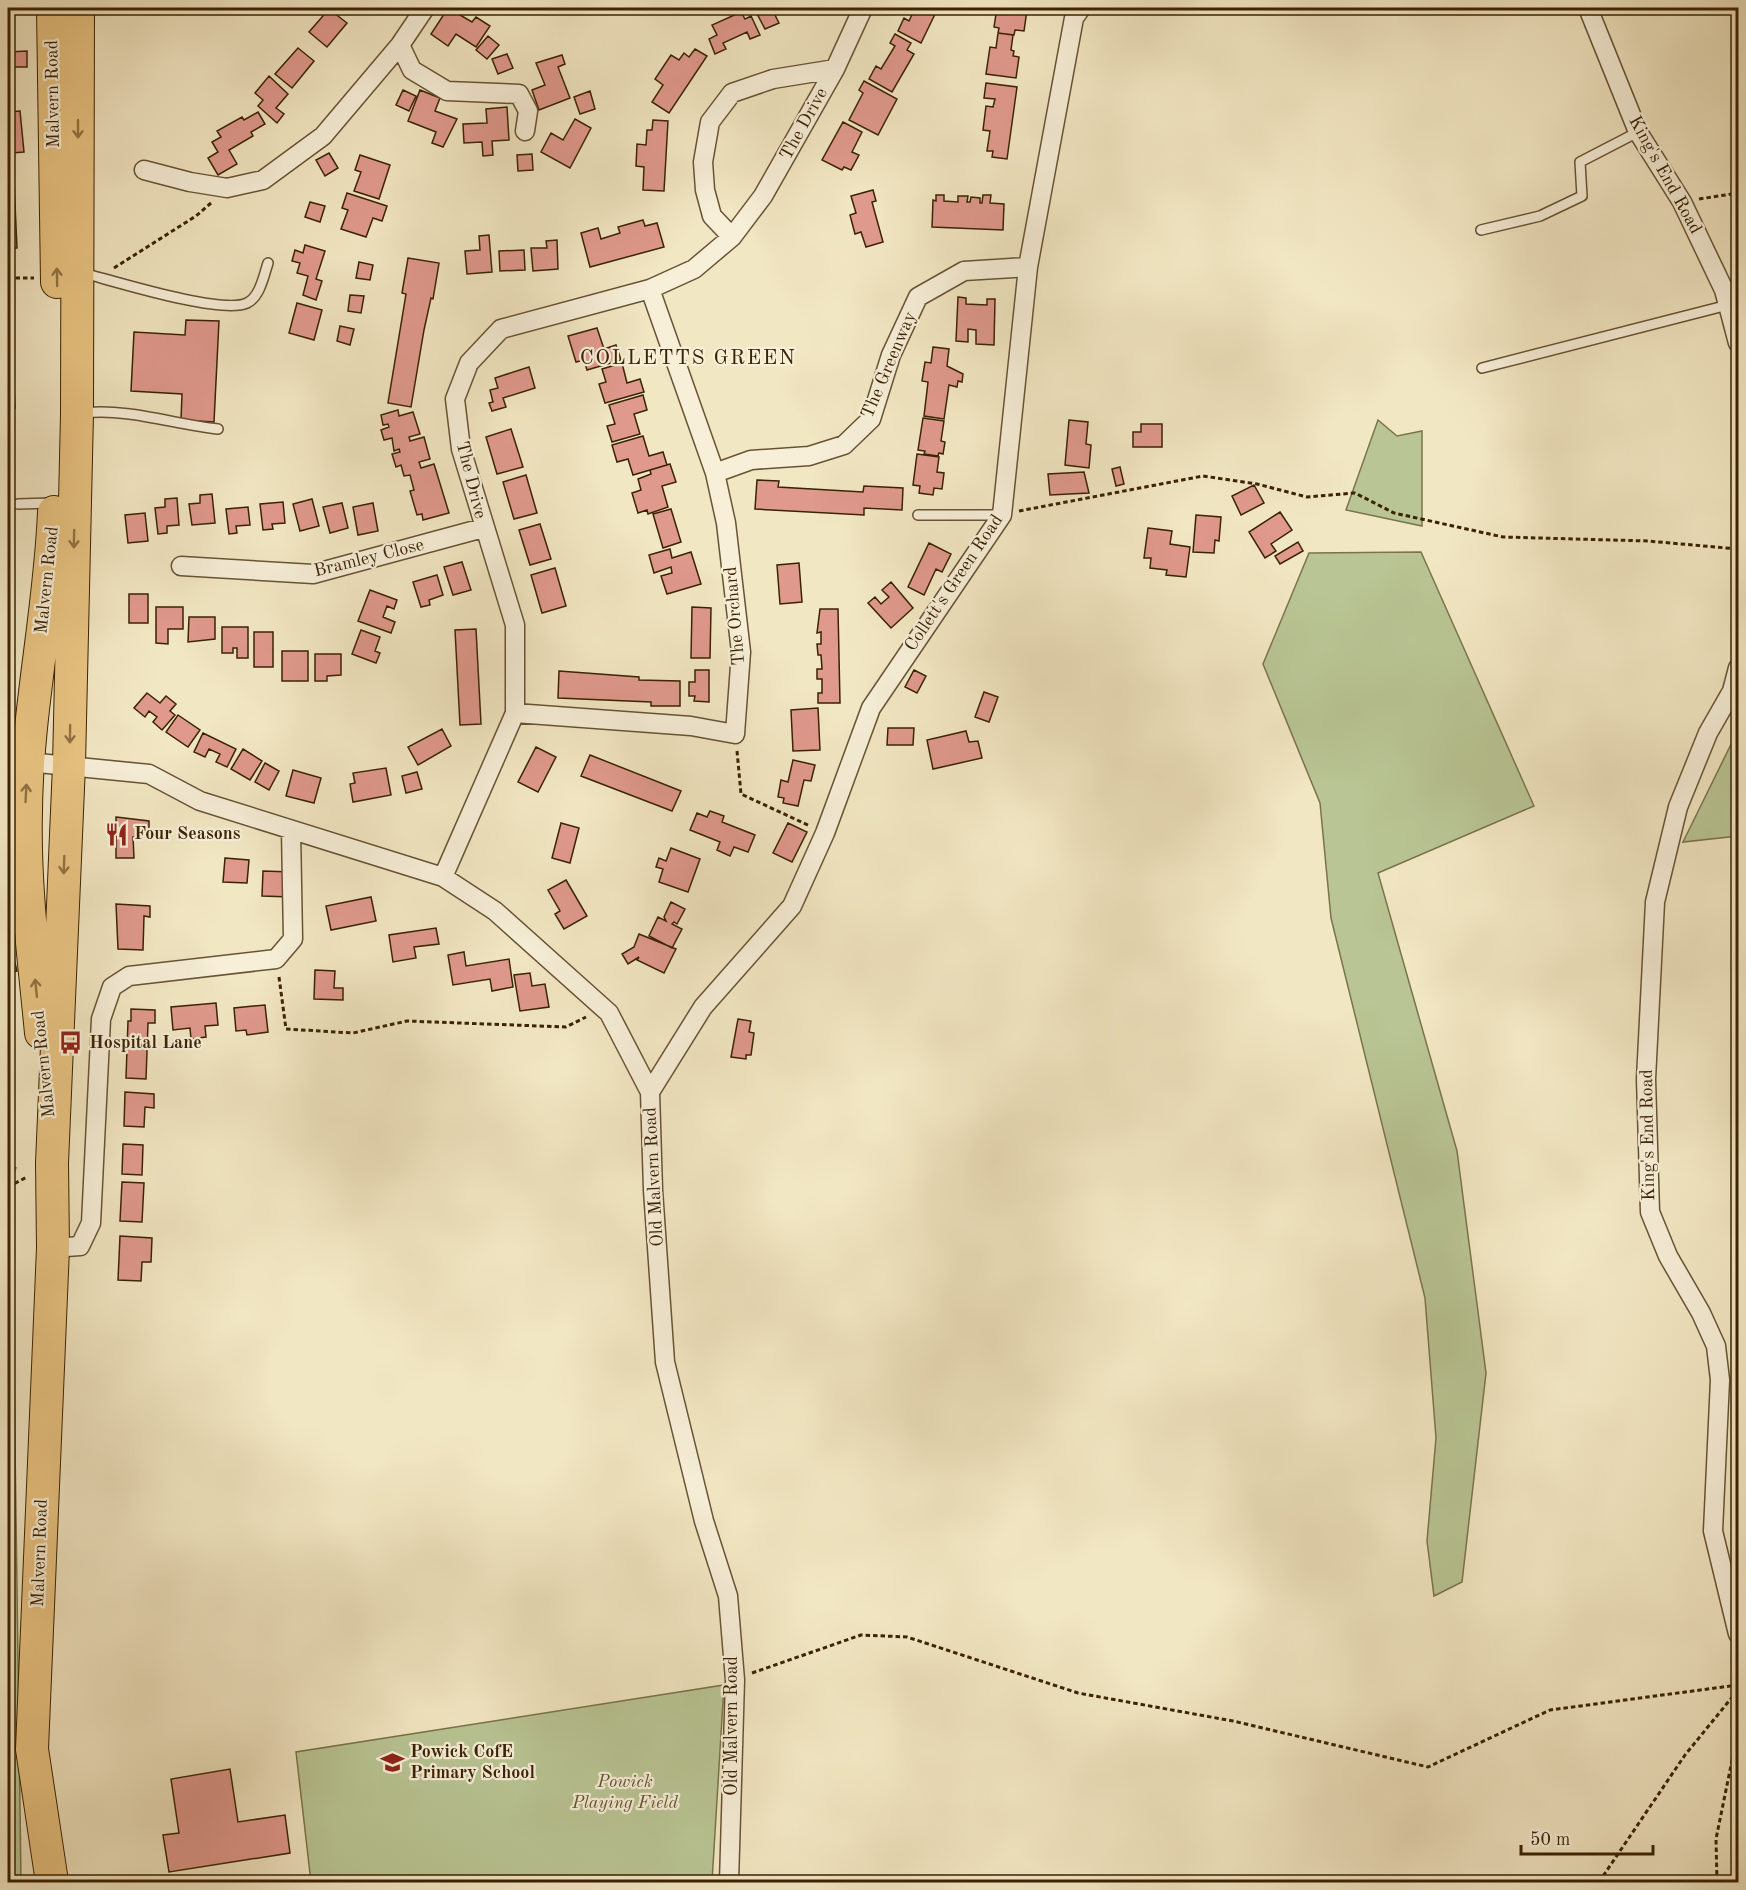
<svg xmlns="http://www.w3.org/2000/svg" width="1746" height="1890" font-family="'Old Standard TT',serif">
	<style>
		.green { fill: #b9c594; stroke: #7a744c; stroke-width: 1.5 }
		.building { fill: #e0998d; stroke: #3a2204; stroke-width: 1.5 }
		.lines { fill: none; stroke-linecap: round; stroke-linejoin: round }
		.lane-casing { stroke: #685334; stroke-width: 12 }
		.street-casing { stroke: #685334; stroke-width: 21 }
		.highway-casing { stroke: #3a2204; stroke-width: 34 }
		.path { stroke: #3a2204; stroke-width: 3; stroke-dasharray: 4.5 3; stroke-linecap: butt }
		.lane { stroke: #f7efd8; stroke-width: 9 }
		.street { stroke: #f7efd8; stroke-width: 18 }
		.highway { stroke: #e9c482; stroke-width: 32 }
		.oneway { stroke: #927343 }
		.labels { text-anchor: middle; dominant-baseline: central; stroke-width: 4.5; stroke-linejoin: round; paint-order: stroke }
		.street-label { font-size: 18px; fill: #3a2204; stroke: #f7efd8 }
		.poi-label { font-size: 18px; font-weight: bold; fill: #3a2204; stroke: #f7efd8; text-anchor: start }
		.park-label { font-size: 18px; font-style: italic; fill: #60532f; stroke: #f7efd8 }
		.quarter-label { font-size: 21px; letter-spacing: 1.5px; fill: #3a2204; stroke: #f7efd8 }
	</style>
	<rect width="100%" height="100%" fill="#f2e7c3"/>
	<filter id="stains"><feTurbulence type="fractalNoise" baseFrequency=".00333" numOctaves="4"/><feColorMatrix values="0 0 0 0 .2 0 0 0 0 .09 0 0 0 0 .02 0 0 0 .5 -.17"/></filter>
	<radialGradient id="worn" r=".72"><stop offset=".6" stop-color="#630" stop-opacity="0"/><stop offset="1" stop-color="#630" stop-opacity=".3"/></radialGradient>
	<path class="green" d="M1378,420l19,16 25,-5v95l-76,-16z
		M1421,552l113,254 -156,67 79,278 29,222 -24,209 -28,14 -7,-55 9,-103 -11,-140 -94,-380 -11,-115 -57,-139 46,-111z
		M1738,730v106l-55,6z
		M8,1167l8,1 -7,19 3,35 9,660h-13z
		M724,1685l-12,197h-401l-15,-130z"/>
	<path class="building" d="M448,8l24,14 4,-5 14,9 -14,21 -20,-13 -8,12 -17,-12z
		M754,8h37l-16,7 4,8 -14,6z
		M915,8h23l-17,35 -23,-12 6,-13 5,3z
		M997,8l30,2 -3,21 -9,-1 -1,5 -16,-2 1,-5 -5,-1z
		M329,9l18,14 -20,24 -18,-15z
		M741,12l4,7 6,-3 9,19 -10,4 -3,-7 -24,11 3,6 -11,5 -6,-15 8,-4 -5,-10z
		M998,33l15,2 -2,15 3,1 -1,5 6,1 -3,21 -30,-4 4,-27 6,1z
		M895,34l16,9 -4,7 7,4 -22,38 -23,-13 7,-13 5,3 14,-23 -5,-3z
		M488,36l11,9 -12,14 -11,-9z
		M298,48l16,13 -22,27 -17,-14z
		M695,49l12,7 -38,57 -17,-11 11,-17 -8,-6 16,-24 8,5 5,-7 5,4z
		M27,51v16h-19v-15z
		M507,54l6,14 -15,6 -6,-15z
		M562,55l3,9 -7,3 12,31 -31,12 -7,-20 13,-5 -9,-22z
		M269,76l19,18 -12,14 8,6 -7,9 -19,-17 5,-6 -8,-7z
		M864,81l33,18 -19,36 -29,-15 14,-27 -4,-3z
		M986,83l31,4 -10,72 -15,-2 1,-6h-6l3,-20 -7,-1 3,-24 7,1 2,-8 -11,-1z
		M403,90l13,6 -7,15 -13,-6z
		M420,90l20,8 -5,13 22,8 -14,28 -11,-4 4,-11 -28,-11z
		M590,91l5,18 -15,5 -6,-17z
		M507,107l2,33 -17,1 1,14 -10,1 -1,-14 -18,1 -1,-19 24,-1 -1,-14z
		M20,111l4,41 -12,1 -2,-18h-2v-23z
		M258,112l7,12 -14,8 2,4 -24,14 8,14 -19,11 -10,-17 10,-6 -6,-10 9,-5 -4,-6 25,-14 2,3z
		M575,119l16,9 -21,40 -29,-16 10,-19 12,7z
		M653,120l15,1 -4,70 -21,-1 1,-23 -8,-1 1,-22 9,1 1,-15h5z
		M843,122l19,10 -10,20 7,3 -8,15 -7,-3 -2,3 -20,-10z
		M329,153l9,15 -13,8 -9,-16z
		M532,154l1,16 -15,1 -1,-16z
		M360,155l30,10 -11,34 -25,-8 7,-19 -6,-2z
		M8,182h6l3,66h-9z
		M873,190l3,11 -4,1 11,40 -17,5 -5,-15 -6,2 -5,-19 6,-2 -5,-17z
		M347,193l40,13 -5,15 -9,-3 -7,19 -25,-8 7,-19 -6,-2z
		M936,195h8v6l14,1v-6h10l-1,6h3l1,-5 9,1v5h2l1,-8h8l-1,8 14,1 -1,26 -71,-3 1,-27 3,1z
		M310,202l15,4 -5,16 -15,-5z
		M643,220l2,6 12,-3 7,24 -74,20 -9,-34 17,-5 3,11 19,-6 -2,-6z
		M489,235l3,37 -25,2 -2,-23 15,-1 -1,-14z
		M557,240l1,29 -25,2 -2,-23h16l-1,-7z
		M305,245l20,6 -9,28 6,2 -6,19 -13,-5 5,-19 -11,-3 3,-10 -8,-2 3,-11 8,3z
		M524,250l1,20 -25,1 -1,-20z
		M408,258l31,5 -6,36 -2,-1 -7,32 -13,77 -23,-4 18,-109 -4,-1z
		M359,262l14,3 -3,15 -14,-2z
		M350,295l14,1 -3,17 -13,-2z
		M958,297l8,1v6l21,1v-6h8l-1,46 -18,-1v-14l-8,-1v13l-12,-1z
		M297,303l25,7 -8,30 -25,-7z
		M186,320l33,1 -5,101 -33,-2 1,-26 -51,-3 3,-59 51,3z
		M340,326l14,3 -4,16 -13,-4z
		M597,328l7,21 12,-4 5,15 -34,10 -3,-10 -8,2 -8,-26z
		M933,347l16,2 -2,17 16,8 -1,8 -4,-1 -1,6 -8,-2 -5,34 -20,-3 4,-34 -6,-1 3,-19 6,1z
		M622,363l5,20 13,-4 4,13 -39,11 -6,-19 7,-2 -4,-13z
		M529,367l6,21 -32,10 3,9 -14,4 -3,-8 4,-1 -3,-12 8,-2 -3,-10z
		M8,386h6l1,22 -7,1z
		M643,395l4,15 -13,4 6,20 -28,8 -5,-16 8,-2 -6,-19z
		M398,410l1,6 14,-4 7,22 -11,3 1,4 14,-4 6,22 -11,3 2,6 13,-4 15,49 -26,7 -1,-6 -5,1 -7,-24 4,-1 -4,-15 -6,1 -3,-11 -5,2 -4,-13 8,-2 -1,-3 -5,2 -2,-13 -8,2 -3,-10 8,-3 -1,-3 -5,1 -2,-10z
		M923,418l21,3 -3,20 4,1 -2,12 -4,-1 -1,3 -14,-2 1,-3 -7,-1z
		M1069,420l19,2 -2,22 5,1 -2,23 -24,-3z
		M1141,424h21v23h-29v-15h8z
		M511,429l12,38 -26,7 -11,-37z
		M643,436l6,20 14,-4 4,13 -34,10 -5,-16 -11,3 -5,-17z
		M917,454l22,3 -2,15 7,1 -2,16 -8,-1 -1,7 -14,-2 1,-7 -7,-1z
		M670,464l6,18 -14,4 6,21 -20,7 -1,-4 -9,3 -6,-20 9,-3 -3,-11 13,-5 -1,-4z
		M1120,467l4,17 -8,2 -4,-17z
		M1084,472l5,21 -39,2 -2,-21z
		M526,475l11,38 -23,6 -11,-37z
		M757,480l22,1 -1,6 85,5 1,-6 39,2 -1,22 -38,-2v7l-109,-6z
		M1254,485l10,18 -23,12 -9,-19z
		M212,494l3,29 -23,2 -3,-21 11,-1v-8z
		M177,498l2,27 -12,1v7l-9,1 -3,-26 10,-1v-8z
		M312,499l7,27 -19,5 -7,-27z
		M283,502l2,21 -13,1 1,5 -10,1 -3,-26z
		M342,503l6,25 -18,5 -7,-26z
		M373,503l5,28 -20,4 -5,-28z
		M248,507l2,18 -14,1 1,7 -8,1 -3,-25z
		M671,509l10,33 -18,6 -10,-34z
		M1280,512l12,18 -21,14 5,7 -11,7 -16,-26z
		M145,513l3,28 -20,2 -3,-28z
		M1196,515l25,2 -2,24 -4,-1 -1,13 -21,-1z
		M540,524l11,35 -21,6 -11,-35z
		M1148,528l24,3 -2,13 20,3 -4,30 -20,-2 1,-5 -17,-2 1,-10h-7z
		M1298,542l5,9 -23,13 -5,-8z
		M929,543l22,11 -9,18 -6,-3 -12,26 -16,-8z
		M670,549l2,9 19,-6 10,32 -34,10 -6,-18 11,-3 -1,-6 -17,6 -5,-18z
		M462,562l9,28 -18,5 -9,-28z
		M799,563l3,39 -22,2 -3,-39z
		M555,568l11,38 -24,7 -11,-38z
		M437,575l6,20 -14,5 1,5 -9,2 -8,-25z
		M891,582l22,26 -22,20 -23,-25 7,-6 6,7 8,-7 -7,-7z
		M370,590l27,10 -3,9 -7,-3 -4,11 12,5 -4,11 -33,-12z
		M129,594h19v29h-19z
		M156,607h27v22h-15v15l-12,-1z
		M692,607l19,1 -1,50h-19z
		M820,609h18l2,94h-22v-10h4v-14h-5v-10h5l-1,-14h-3l-1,-11h4v-12l-4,1z
		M189,617h26v22l-27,3z
		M222,627h26v31h-11v-10h-4v5h-11z
		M476,629l5,95 -21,1 -5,-95z
		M361,630l19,7 -5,14 5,2 -4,10 -24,-9z
		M254,632h19v35h-19z
		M282,651h26v30h-26z
		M315,654h26v21l-14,1v5h-12z
		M695,670h14v32l-15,-1 1,-5h-6v-14h6z
		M914,670l12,6 -9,17 -12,-6z
		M559,671l80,6v3l41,1v25h-29v-4l-93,-4z
		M984,692l14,5 -9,25 -14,-5z
		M147,693l13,10 6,-7 10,8 -6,7 5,4 -13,15 -9,-8 4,-5 -8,-6 -4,6 -11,-9z
		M818,708l2,42 -27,1 -2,-41z
		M178,715l22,15 -12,17 -22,-15z
		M888,728h26l-1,17h-26z
		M442,729l9,17 -33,19 -10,-18z
		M966,731l3,11 9,-1 4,17 -49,11 -6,-29z
		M203,733l33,16 -9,18 -11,-5 4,-8 -11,-5 -4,8 -11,-5z
		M536,747l20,10 -18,35 -20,-10z
		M243,749l19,12 -12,19 -19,-11z
		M590,755l91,36 -9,20 -91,-35z
		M793,760l22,5 -4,16 -7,-1 -6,26 -15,-3 1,-5 -6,-1 3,-17 7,2z
		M265,763l14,8 -10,19 -14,-8z
		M386,768l5,27 -38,7 -3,-18 5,-1 -2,-10z
		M293,770l28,8 -7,25 -28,-7z
		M417,772l5,17 -16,4 -4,-17z
		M710,811l14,5 -2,6 33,13 -7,17 -14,-5 -4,9 -13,-6 3,-8 -30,-12 7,-17 10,4z
		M116,817l33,4v15l-16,1 1,21h-18z
		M561,823l18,5 -9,35 -18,-5z
		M788,823l19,9 -15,30 -19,-9z
		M671,848l29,11 -12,33 -29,-10 4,-13 -7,-2 3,-9 7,3z
		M225,858l24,2 -2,23 -24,-1z
		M263,871l29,1 -1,25 -29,-1z
		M566,880l21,36 -23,13 -9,-15 5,-3 -12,-21z
		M371,897l5,24 -45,9 -5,-24z
		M671,902l14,7 -8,15 -3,-2 -2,2 10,5 -10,19 -23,-12 9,-19 8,4 -2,-4z
		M116,904l34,2v11l-6,-1 -1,34 -25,-1z
		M436,928l3,16 -25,3 2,11 -23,4 -4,-27z
		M639,934l37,15 -12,24 -27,-13 2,-3 -11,7 -6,-10 12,-7z
		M12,951l5,20 -8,2 2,8 -3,1v-30z
		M464,952l2,14 43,-7 4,28 -21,4 -2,-12 -37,6 -5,-30z
		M315,970l20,1 -1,17h9v12l-29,-1z
		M530,973l2,13 13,-2 4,23 -29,4 -6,-36z
		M216,1003l2,22 -13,1 1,11 -15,2 -1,-11 -17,2 -2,-23z
		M265,1005l3,27 -21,3 -1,-5 -10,1 -2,-23z
		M131,1009l24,1v13h-7l-2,56 -20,-1 2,-57h3z
		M738,1019l13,2 -2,11 5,1 -3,22h-5v4l-15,-2z
		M125,1092l29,2v14l-9,-1 -1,20 -20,-1z
		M8,1111h6l-2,33h-4z
		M123,1144l20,1 -1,30 -20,-1z
		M122,1182l22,1 -2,39 -22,-1z
		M120,1236l32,2 -1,24h-9l-1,19 -23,-1z
		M230,1769l8,53 47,-7 5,38 -121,19 -6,-37 16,-2 -8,-54z"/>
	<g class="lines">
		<defs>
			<path id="lane" d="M1481,230l59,-14 42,-20 -2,-34 58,-30
				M83,273c31,8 139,42 164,30 13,-6 17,-28 21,-40
				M1482,368l246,-63
				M83,413c46,-5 89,11 135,16
				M18,504l33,-1
				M918,515h84"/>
			<path id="street" d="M1588,8l50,124 44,70 42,88 14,53
				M400,45l12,25 35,21 72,3 9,17 -3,20
				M144,170l46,12 37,6 36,-8 60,-44 77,-91 25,-37
				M732,237l-20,-21 -7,-26 -2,-28 7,-40 22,-29 41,-14 62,-10
				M715,473l36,-13 58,-4 35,-11 27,-26 20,-64 27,-58 46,-26 64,-4
				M181,566l132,8 170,-46
				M1738,668l-6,23 -24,42 -30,74 -23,95 -9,177 4,133 18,44 33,57 15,33 4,34 -7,151 25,103
				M515,713l176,13 44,8 6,-82 -15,-129 -11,-50 -65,-184
				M8,760l141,14 51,27 243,76 52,34 114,102 41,79 3,98 12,172 39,159 24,75 7,84 -6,202
				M443,877l72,-164v-88l-54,-176 -6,-50 14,-36 32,-34 149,-40 44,-20 38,-32 31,-41 72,-127 28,-61
				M650,1092l53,-85 89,-101 33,-73 46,-125 131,-193 26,-248 46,-249 7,-10
				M53,1248l27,-2 11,-23 10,-204 11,-32 17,-11 147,-17 17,-20 -2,-109"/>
			<path id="highway" d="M53,8l4,274
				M41,1033c-7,-74 -17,-148 -15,-222 1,-101 24,-199 28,-299
				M52,1882l-20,-133 21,-501 -1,-85 17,-398 8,-351 1,-406"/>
		</defs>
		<use href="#lane" class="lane-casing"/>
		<use href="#street" class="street-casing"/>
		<use href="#highway" class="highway-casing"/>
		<path class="path" d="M1699,199l39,-6
			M114,268l82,-52 15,-13
			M8,278h26
			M1019,511l184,-35 54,8 50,13 48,-4 39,20 109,24 145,4 90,8
			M737,751l4,43 69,32
			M279,977l7,52 67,4 54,-12 159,6 20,-10
			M8,1187l19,-10
			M752,1673l109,-38 46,2 171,56 155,28 195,46 122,-57 188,-25
			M1599,1882l86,-127 53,-65
			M1717,1882l-1,-43 22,-108"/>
		<use href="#lane" class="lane"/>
		<use href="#street" class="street"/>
		<use href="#highway" class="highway"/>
	</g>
	<defs><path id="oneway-shaft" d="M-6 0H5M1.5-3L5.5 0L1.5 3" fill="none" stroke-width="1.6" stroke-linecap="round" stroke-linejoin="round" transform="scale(1.5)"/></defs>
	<g class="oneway">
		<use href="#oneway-shaft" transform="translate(78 129) rotate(90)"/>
		<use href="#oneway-shaft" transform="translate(57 277) rotate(-91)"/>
		<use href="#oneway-shaft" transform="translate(74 539) rotate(91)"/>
		<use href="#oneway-shaft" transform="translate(70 734) rotate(91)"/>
		<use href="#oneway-shaft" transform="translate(26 793) rotate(-87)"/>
		<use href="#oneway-shaft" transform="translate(64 865) rotate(92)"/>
		<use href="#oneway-shaft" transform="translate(36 988) rotate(-96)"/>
	</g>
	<defs>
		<symbol id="restaurant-bare" viewBox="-9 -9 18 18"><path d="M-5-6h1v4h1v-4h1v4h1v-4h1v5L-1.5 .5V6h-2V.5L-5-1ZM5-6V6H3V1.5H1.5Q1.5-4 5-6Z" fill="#8f2418" stroke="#f7efd8" stroke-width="2.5" paint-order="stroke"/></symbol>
		<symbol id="bus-bare" viewBox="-9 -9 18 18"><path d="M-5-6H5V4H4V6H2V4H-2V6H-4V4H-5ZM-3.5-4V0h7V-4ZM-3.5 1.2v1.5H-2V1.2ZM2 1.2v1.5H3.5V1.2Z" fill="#8f2418" stroke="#f7efd8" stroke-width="2.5" paint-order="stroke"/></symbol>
		<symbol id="school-bare" viewBox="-9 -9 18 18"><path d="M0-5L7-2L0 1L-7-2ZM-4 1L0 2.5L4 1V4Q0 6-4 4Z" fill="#8f2418" stroke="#f7efd8" stroke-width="2.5" paint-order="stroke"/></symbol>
	</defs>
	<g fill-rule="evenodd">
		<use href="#restaurant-bare" x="100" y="818" width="33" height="33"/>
		<use href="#bus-bare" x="54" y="1026" width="33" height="33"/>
		<use href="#school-bare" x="376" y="1746" width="33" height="33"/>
	</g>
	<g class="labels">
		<g class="street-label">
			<text transform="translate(53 94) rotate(-91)">Malvern Road</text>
			<text transform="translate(804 124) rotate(-61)">The Drive</text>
			<text transform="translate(1665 175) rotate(61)">King's End Road</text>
			<text transform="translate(889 365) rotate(-67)">The Greenway</text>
			<text transform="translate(471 480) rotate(76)">The Drive</text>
			<text transform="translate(369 558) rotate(-14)">Bramley Close</text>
			<text transform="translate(47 580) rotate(-84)">Malvern Road</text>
			<text transform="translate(954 583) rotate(-56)">Collett's Green Road</text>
			<text transform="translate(735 616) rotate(-95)">The Orchard</text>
			<text transform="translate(44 1064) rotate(-96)">Malvern Road</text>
			<text transform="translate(1648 1135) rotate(-91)">King's End Road</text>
			<text transform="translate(654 1177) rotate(-93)">Old Malvern Road</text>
			<text transform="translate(40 1553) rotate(-88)">Malvern Road</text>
			<text transform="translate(732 1726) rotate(-90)">Old Malvern Road</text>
		</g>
		<g class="poi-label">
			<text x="134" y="834">Four Seasons</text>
			<text x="89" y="1043">Hospital Lane</text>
			<text x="410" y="1752">Powick CofE<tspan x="410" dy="21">Primary School</tspan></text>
		</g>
		<g class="park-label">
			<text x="625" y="1782">Powick<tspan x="625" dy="21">Playing Field</tspan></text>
		</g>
		<g class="quarter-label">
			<text x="688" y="358">COLLETTS GREEN</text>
		</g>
	</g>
	<rect width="1746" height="1890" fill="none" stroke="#f2e7c3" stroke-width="30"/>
	<rect x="9" y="9" width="1728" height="1872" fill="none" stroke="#3a2204" stroke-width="3"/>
	<rect x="15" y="15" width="1716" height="1860" fill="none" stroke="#3a2204" stroke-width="1.5"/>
	<path d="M1521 1845v9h132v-9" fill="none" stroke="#3a2204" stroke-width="3"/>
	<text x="1530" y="1845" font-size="18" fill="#3a2204" stroke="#f7efd8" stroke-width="4.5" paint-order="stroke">50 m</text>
	<rect width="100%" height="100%" filter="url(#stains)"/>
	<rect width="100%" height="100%" fill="url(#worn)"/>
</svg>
